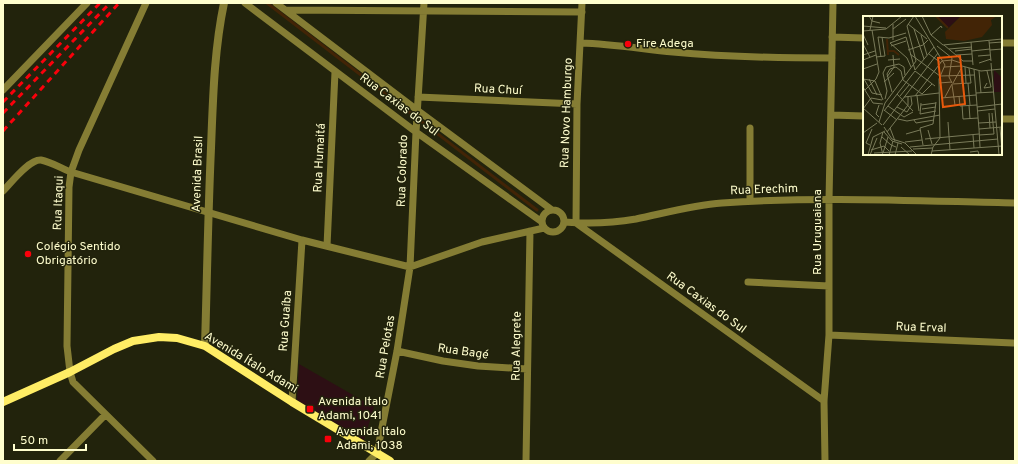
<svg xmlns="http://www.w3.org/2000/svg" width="1018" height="464" font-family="Overpass,sans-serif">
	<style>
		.green { fill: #2d0f14 }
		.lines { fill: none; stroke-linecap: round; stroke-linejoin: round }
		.stream { stroke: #422406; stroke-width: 3 }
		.minor { stroke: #857d34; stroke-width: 7 }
		.tertiary { stroke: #857d34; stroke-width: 8 }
		.secondary { stroke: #ffed65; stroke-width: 8 }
		.rail { stroke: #f9000b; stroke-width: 3; stroke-dasharray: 6 5; stroke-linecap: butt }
		.poi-dot { fill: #f9000b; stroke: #22230c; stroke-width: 1.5 }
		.labels { text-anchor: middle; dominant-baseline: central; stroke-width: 3; stroke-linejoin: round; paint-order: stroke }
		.poi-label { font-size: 12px; fill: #fffece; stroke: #22230c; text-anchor: start }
		.street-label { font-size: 12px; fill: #fffece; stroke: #22230c }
		.inset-river { fill: none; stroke: #422406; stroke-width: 2 }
		.inset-road { fill: none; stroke: #7a7b5a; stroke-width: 1 }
		.view { fill: #e8590c; fill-opacity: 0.15; stroke: #e8590c; stroke-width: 2 }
		.inset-edge { fill: none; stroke: #fffece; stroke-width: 2 }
	</style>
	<rect width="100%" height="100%" fill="#22230c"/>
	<path class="green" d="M299,364l75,43 -10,33 -67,-40z"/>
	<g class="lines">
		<path class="stream" d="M267,3l270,207"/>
		<path class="minor" d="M146,3l-67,147 -8,22 -2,15 -2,159 3,26 3,10 80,79
			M245,3l171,129 126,90
			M276,3l141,107 135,100
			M582,3l-5,101 -1,119 248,178
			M286,10l296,2
			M832,37l32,1
			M581,43c31,1 61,6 92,9 53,5 106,6 159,6
			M1001,43h14
			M3,90l84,-87
			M418,97l159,7
			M831,115l33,1
			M1001,119h14
			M750,128v73
			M3,191c8,-8 26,-32 38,-31 10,2 20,8 30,12l231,68 108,27 72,-25 62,-14
			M542 221a11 11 0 1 1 22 0a11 11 0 1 1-22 0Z
			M564,222c23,2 49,1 72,-3 29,-6 57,-14 86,-16 97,-7 196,-2 293,0
			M327,246l8,-174
			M748,282l81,4
			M829,335l184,8
			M397,351l46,10 35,5 49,3
			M292,402l10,-162
			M60,461l45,-46
			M369,461l8,-8 20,-102 13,-84 6,-135 8,-129
			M526,461l4,-230
			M825,461l-1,-60 5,-66v-135l4,-197"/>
		<path class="tertiary" d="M205,346c2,-66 3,-132 6,-198 2,-49 3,-97 13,-145"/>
		<path class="secondary" d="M3,402l67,-30 44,-23 19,-8 26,-4 18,1 28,8 87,56 98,59"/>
		<path class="rail" d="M3,102l97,-99
			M3,113l107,-110
			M3,131l116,-128"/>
	</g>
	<g class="poi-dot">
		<circle cx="628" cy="44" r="4"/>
		<circle cx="28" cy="254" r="4"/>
		<rect x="306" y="405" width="8" height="8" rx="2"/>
		<rect x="324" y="435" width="8" height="8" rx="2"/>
	</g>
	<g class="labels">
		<g class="poi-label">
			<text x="636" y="44">Fire Adega</text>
			<text x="36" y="247">Colégio Sentido<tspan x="36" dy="14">Obrigatório</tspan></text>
			<text x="318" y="402">Avenida Italo<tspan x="318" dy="14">Adami, 1041</tspan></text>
			<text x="336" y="432">Avenida Italo<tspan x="336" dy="14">Adami, 1038</tspan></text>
		</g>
		<g class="street-label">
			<text transform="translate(498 90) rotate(3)">Rua Chuí</text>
			<text transform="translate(399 105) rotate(37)">Rua Caxias do Sul</text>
			<text transform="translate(567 113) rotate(-88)">Rua Novo Hamburgo</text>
			<text transform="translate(320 158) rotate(-87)">Rua Humaitá</text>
			<text transform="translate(403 171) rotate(-88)">Rua Colorado</text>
			<text transform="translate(198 174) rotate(-88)">Avenida Brasil</text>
			<text transform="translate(764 190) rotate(-2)">Rua Erechim</text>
			<text transform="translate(59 203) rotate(-88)">Rua Itaqui</text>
			<text transform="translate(818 232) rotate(-90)">Rua Uruguaiana</text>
			<text transform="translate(706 303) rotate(36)">Rua Caxias do Sul</text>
			<text transform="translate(286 321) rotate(-86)">Rua Guaíba</text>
			<text transform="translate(921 328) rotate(2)">Rua Erval</text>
			<text transform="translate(517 346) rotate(-89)">Rua Alegrete</text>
			<text transform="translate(386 347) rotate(-80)">Rua Pelotas</text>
			<text transform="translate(463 352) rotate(8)">Rua Bagé</text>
			<text transform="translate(251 363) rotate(31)">Avenida Ítalo Adami</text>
		</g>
	</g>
	<g transform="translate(863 16)">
		<rect width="139" height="139" fill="#22230c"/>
		<path d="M73,0h25l-13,12zM131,54l8,8v14h-8z" fill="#2d0f14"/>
		<path d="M98,0h36l-6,4 1,5 -10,12 -18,4 -18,-2 -1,-7z" fill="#422406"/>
		<path class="inset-river" d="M73,0l12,12M24,23l1,16M25,35h6l5,4"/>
		<path class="inset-road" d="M6,0l3,5 8,2M52,0l30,49 -6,14 1,59 -7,9 -2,8M59,0l9,19 12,10 59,-6M30,8v16M45,8l19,15M0,10l23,2M30,13l13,-10M51,13l10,30M7,14l3,-14M0,15l23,-2 16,-13M0,18l5,11M58,19l6,20M68,19l10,-9 1,2M43,21l-16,6 17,15 4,9M43,21l9,33M126,25l2,20M108,26l2,23M126,27l13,-1M0,28l7,13M81,29l19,16h10M28,30l15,-5M74,30l15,12 -3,19 3,6M86,33l23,-2M45,34l15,-5 5,-5M127,34l12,-1M92,35l17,-2M109,35l18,-2M47,38l30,22 34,-1M66,38l12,9M0,39l12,-4M93,39l16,-1M115,40l12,-1M13,41l9,-1 -3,-19M18,41l-3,-20 11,1 17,-5M0,44l13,-5M25,44l12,-1M116,47l12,-4M128,47l8,92M81,51l18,-1 19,5 21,-2M102,51l1,16M0,53l14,-5M111,53l5,60M52,54l19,-23M52,55l20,15M98,55l1,13M116,55l2,22M24,61l7,-10 -1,-12M0,63l12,2 8,19M1,63l8,14 10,2M6,63l8,16M21,66l10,-9M76,67l13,-1M90,67l9,-16M105,67l2,22M124,67l-3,5 7,-1 -4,-16M89,69l3,20M0,71l10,16 10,1M2,74l11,-11 3,-7 -7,-42M29,76l-5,-18 3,-5 6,-2 5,4 2,9 19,14M113,77l18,-1M34,78l16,17M59,78l10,-10M37,80l9,-11M52,80l27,-35 10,-1 9,3M54,80l2,15M96,80l1,10 17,-1M41,81l35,-4M82,81l7,-13 19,-1 -2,-15M78,82l35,-3M22,83l2,-8 -4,-18 3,-6 13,-3 5,3 1,8M58,87l-1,11 16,-3M16,89l-3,9 3,3M58,89l15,-2M99,89l1,14 15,-1M106,89l1,14M25,90l16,11 9,-5M34,91l10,5 5,-8 -1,-7M114,91l25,-3M0,92l19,17M0,93l8,-11 11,2M59,93l14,-2M21,94l13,10M21,95l31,-40M114,95l18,-2M126,97l1,15M35,103l9,2 33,-6M51,104l2,3 18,-3M16,106l6,-19 31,-42 -9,-35 7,-10M85,106l2,28M116,107l17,-1M20,109l55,-72M21,111l8,12 13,4 12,12M27,112l5,13M137,112l2,23M116,113l23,-2M116,113l1,18M65,114l4,14M20,116l-3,11 3,12M21,116l8,9 10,3M24,116l21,-27v-8M0,117l14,-10M43,118l14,-4M110,119l1,13M116,119l15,-1 -2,-21M19,121l9,8 5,2M62,123l54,-5M42,126l17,-2M7,129l-4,-2 6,-14M60,129l-3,-17 13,-4 3,-22M38,131l9,8M47,131l88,-8M50,133l20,-1M8,134l13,-4 5,5M69,135l70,-5M107,136l8,-1 1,4M11,137l38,-2M20,137l5,-16M5,139l5,-18 12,-6M7,139l7,-17M26,139l4,-14M32,139l3,-12"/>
		<path class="view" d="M97,40l5,48 -22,3 -5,-49z"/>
		<rect width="139" height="139" class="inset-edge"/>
	</g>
	<rect width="1018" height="464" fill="none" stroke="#fffece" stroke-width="8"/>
	<path d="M14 444v6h72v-6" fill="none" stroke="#fffece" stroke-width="2"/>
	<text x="20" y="444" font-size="12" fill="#fffece" stroke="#22230c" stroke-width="3" paint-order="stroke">50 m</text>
</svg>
